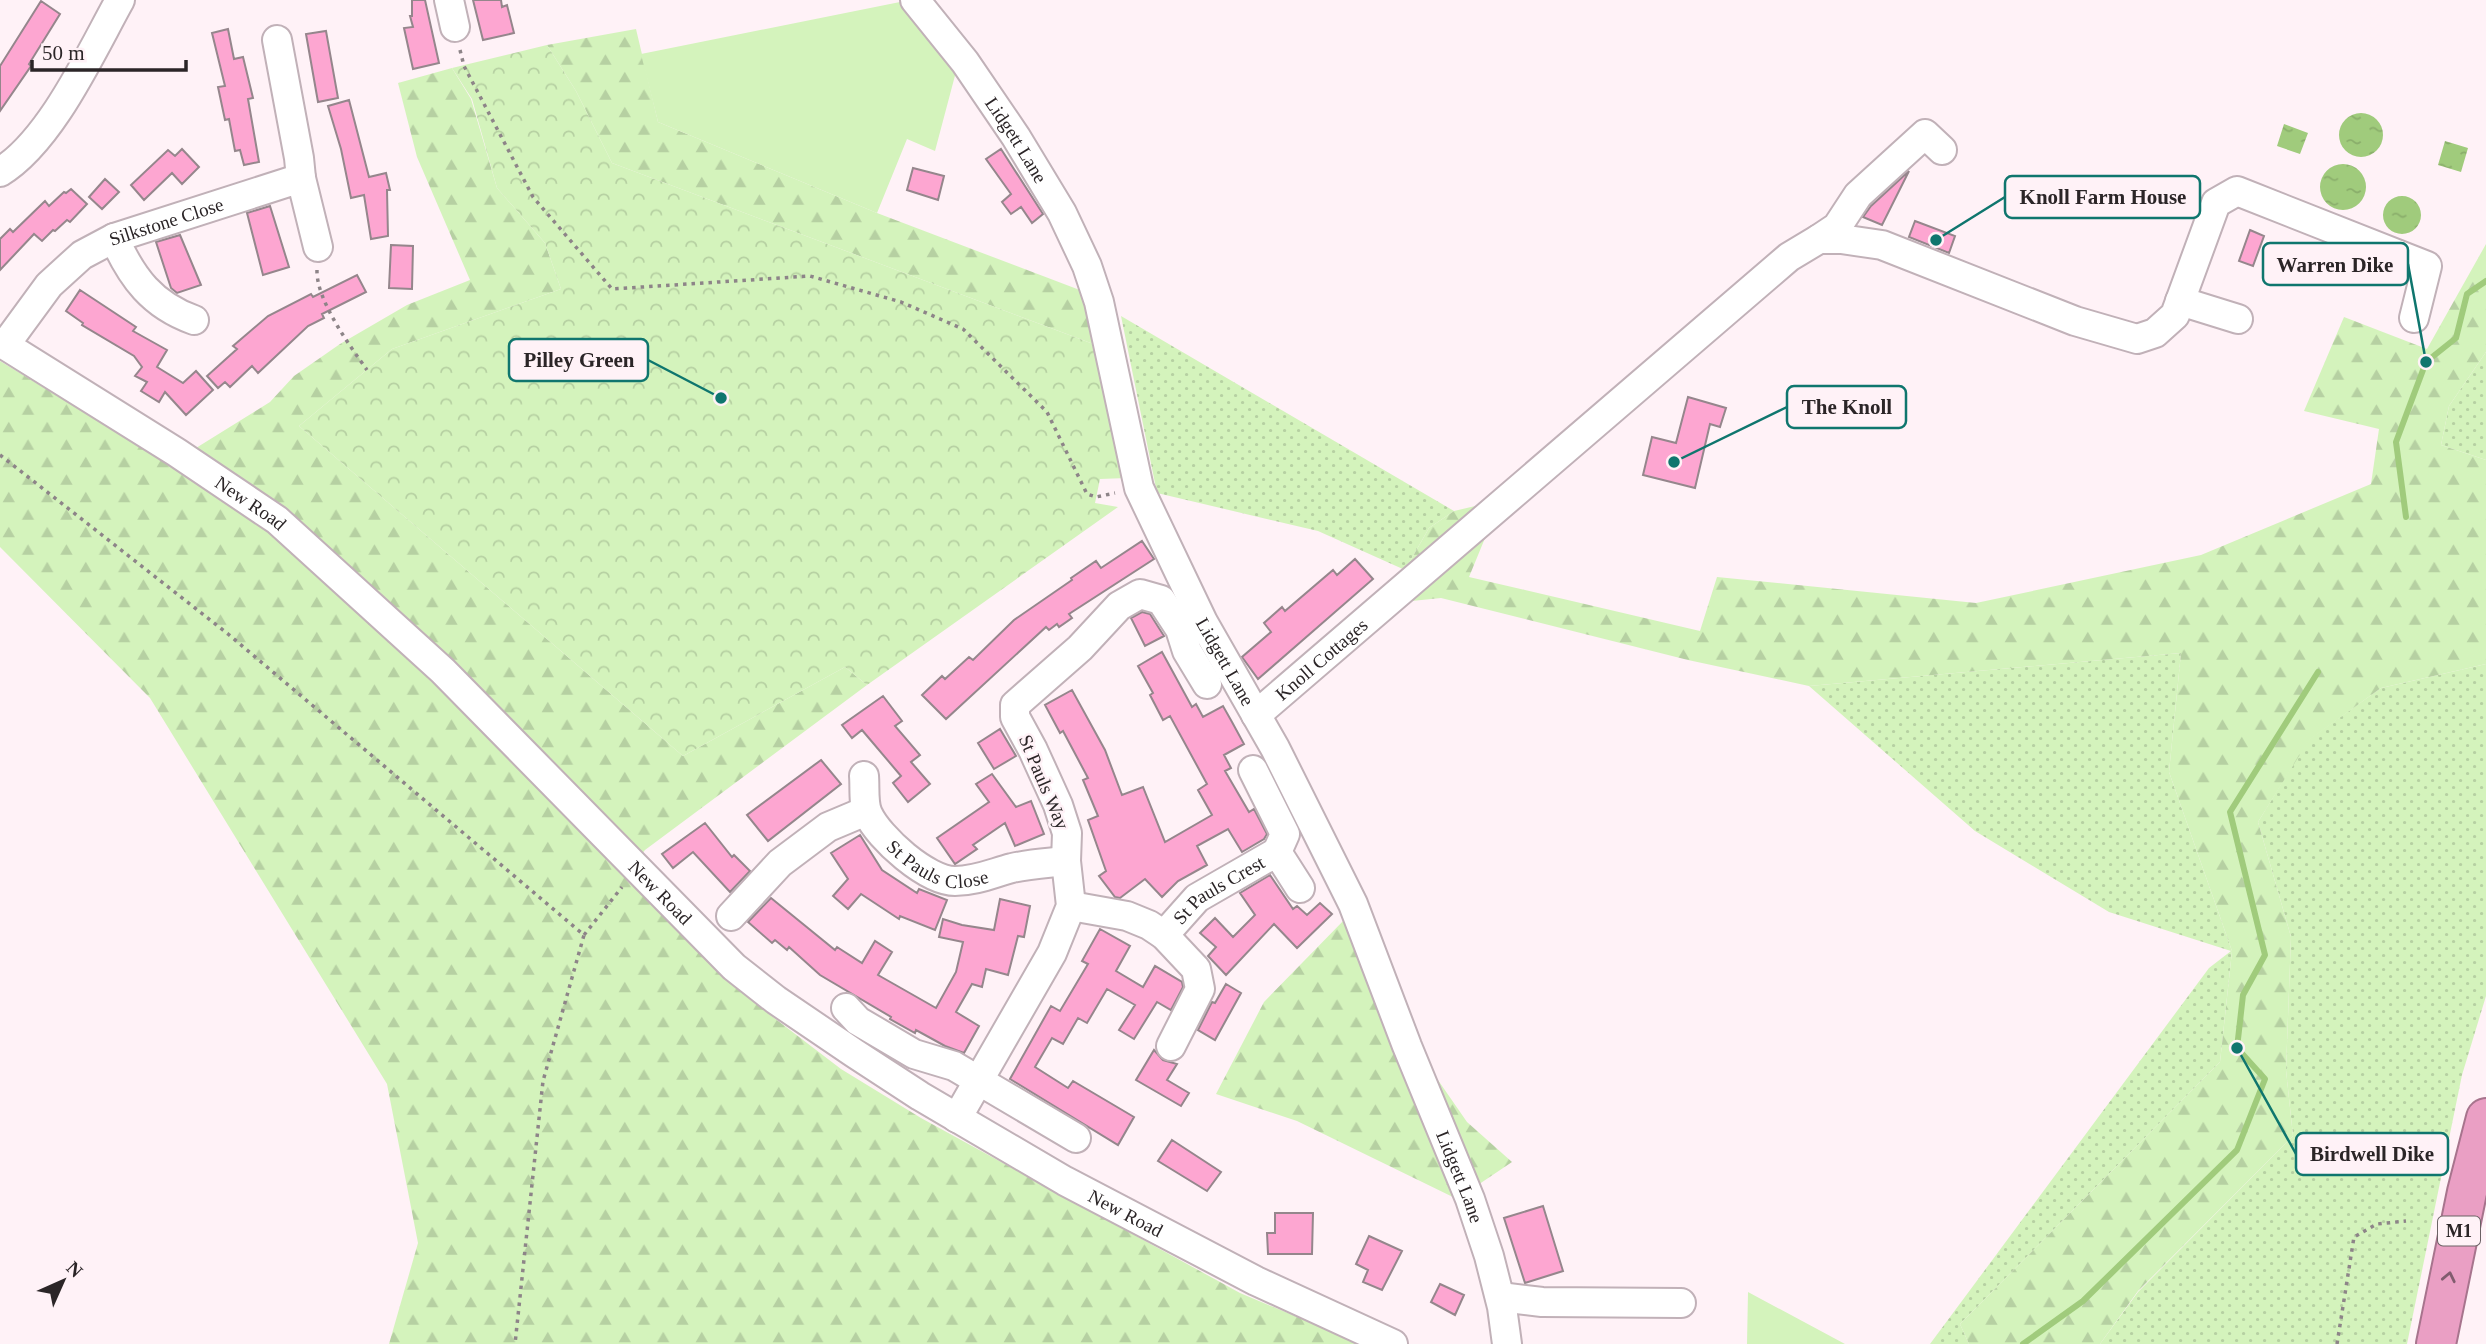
<svg xmlns="http://www.w3.org/2000/svg" width="2486" height="1344" font-family="'Times New Roman',serif">
	<style>
		.grass { fill: url(#grass-dots) }
		.forest { fill: url(#forest-firs) }
		.park { fill: url(#park-crowns) }
		.garden { fill: #d4f3bc }
		.water { fill: url(#water-ripples) }
		.lines { fill: none; stroke-linecap: round; stroke-linejoin: round }
		.stream { stroke: #a0cb7c; stroke-width: 6 }
		.building { fill: #fda6d1; stroke: #95868c; stroke-width: 2 }
		.minor-casing { stroke: #c1b1b8; stroke-width: 32 }
		.highway-casing { stroke: #a7748d; stroke-width: 42 }
		.path { stroke: #8d8488; stroke-width: 3.5; stroke-dasharray: 3.5 5; stroke-linecap: butt }
		.minor { stroke: #fff; stroke-width: 28 }
		.highway { stroke: #ea9fc4; stroke-width: 38 }
		.oneway { stroke: #815c6e }
		.labels { text-anchor: middle; dominant-baseline: central; stroke-width: 5; stroke-linejoin: round; paint-order: stroke }
		.shield { fill: #fff2f7; stroke: #6b6265; stroke-width: 2 }
		.shield-label { font-size: 18px; font-weight: bold; fill: #2b2527 }
		.street-label { font-size: 19px; fill: #2b2527; stroke: #fff2f7 }
		.leader { fill: none; stroke: #0f766e; stroke-width: 2.5 }
		.callout-dot { fill: #0f766e; stroke: #fff2f7; stroke-width: 2.5 }
		.callout { fill: #fff2f7; stroke: #0f766e; stroke-width: 2.5 }
		.callout-label { font-size: 21px; text-anchor: middle; font-weight: bold; fill: #2b2527 }
	</style>
	<defs>
		<pattern id="grass-dots" width="8" height="8" patternUnits="userSpaceOnUse" patternTransform="scale(1.75)"><rect width="8" height="8" fill="#d4f3bc"/><path d="M2 2h.1M6 6h.1" fill="none" stroke="#b6d0a2" stroke-width="1.8" stroke-linecap="round"/></pattern>
		<pattern id="forest-firs" width="22" height="20" patternUnits="userSpaceOnUse" patternTransform="scale(1.75)"><rect width="22" height="20" fill="#d4f3bc"/><path d="M5 1l3.5 6h-7zM16 11l3.5 6h-7z" fill="#b6d0a2"/></pattern>
		<pattern id="park-crowns" width="20" height="18" patternUnits="userSpaceOnUse" patternTransform="scale(1.75)"><rect width="20" height="18" fill="#d4f3bc"/><path d="M2 6a3 3 0 1 1 6 0M12 15a3 3 0 1 1 6 0" fill="none" stroke="#b6d0a2"/></pattern>
		<pattern id="water-ripples" width="26" height="14" patternUnits="userSpaceOnUse" patternTransform="scale(1.75)"><rect width="26" height="14" fill="#a0cb7c"/><path d="M2 4q2-2 4 0t4 0M15 11q2-2 4 0t4 0" fill="none" stroke="#8aae6b"/></pattern>
	</defs>
	<rect width="100%" height="100%" fill="#fff2f7"/>
	<path class="grass" d="M1121,316l333,195 -25,17 -24,42 -87,-39 -161,-38z
		M2486,352v108l-45,-15 8,-39z
		M2181,653l-12,119 63,179 -12,111 -260,262 9,20h-39l279,-376 22,-17 -122,-39 -134,-81 -166,-145z
		M2486,664v332l-24,79 -55,269h-307l38,-52 155,-156 -7,-66 5,-133 -33,-115 50,-82 73,-52z"/>
	<path class="forest" d="M636,29l22,93 219,91 208,79 11,53 -484,-182 -36,-72 -29,-46z
		M452,68l19,31 26,89 48,55 16,46 -169,60 -93,77 384,330 162,-89 22,18 -222,165 -17,22 98,105 43,37 72,55 80,49 319,175 122,51h-973l29,-101 -31,-159 -237,-386 -150,-151v-186l175,106 21,-19 74,-46 24,-26 46,-32 67,-39 63,-25 -53,-123 -19,-74z
		M2486,244v108l-37,54 -8,39 45,15v204l-105,24 -72,52 -51,82 33,115 -5,133 7,66 -155,155 -38,53h-131l-9,-20 260,-262 12,-111 -63,-179 12,-119 -372,33 -121,-26 -247,-62 -39,4 3,-32 24,-42 25,-17 34,-8 2,23 -21,51 231,54 17,-54 259,26 225,-48 170,-71 8,-55 -75,-18 40,-94 83,32z
		M1346,918l76,139 45,65 45,40 -55,37 -160,-78 -81,-27 48,-92z"/>
	<path class="park" d="M547,45l29,46 36,72 484,182 31,133 -27,1 -5,24 23,4 -251,178 -22,-18 -162,89 -384,-330 93,-77 169,-60 -16,-46 -48,-55 -25,-89 -20,-31z"/>
	<path class="garden" d="M900,2l57,66 -22,83 -28,-12 -30,74 -219,-91 -17,-68z
		M1748,1292l97,52h-98z"/>
	<path class="water" d="M2339 135a22 22 0 1 1 44 0a22 22 0 1 1-44 0Z
		M2284,124l24,9 -8,21 -23,-8z
		M2445,141l23,7 -7,24 -23,-7z
		M2320 187a23 23 0 1 1 46 0a23 23 0 1 1-46 0Z
		M2383 215a19 19 0 1 1 38 0a19 19 0 1 1-38 0Z"/>
	<g class="lines">
		<path class="stream" d="M2406,517l-10,-75 30,-80 30,-24 11,-44 19,-13
			M2023,1344l60,-43 154,-151 28,-71 -28,-31 6,-53 22,-40 -35,-143 88,-140"/>
	</g>
	<path class="building" d="M412,0h13l14,63 -26,6 -9,-41 9,-1 -3,-11h2z
		M473,0h28l1,7 5,-2 7,28 -31,7z
		M41,1l19,13 -31,50 2,2 -31,45v-45z
		M228,29l6,30 9,-2 10,41 -5,1 11,63 -15,3 -4,-15 -5,1 -6,-32 -4,1 -7,-33 7,-1 -13,-53z
		M326,31l12,67 -20,4 -12,-68z
		M349,100l20,77 17,-4 4,17h-3l1,46 -17,3 -7,-44 -13,3 -10,-49 -13,-43z
		M182,149l17,18 -17,17 -10,-11 -28,27 -13,-15 37,-35 7,6z
		M1001,149l42,65 -11,9 -11,-16 -10,7 -9,-12 9,-8 -25,-35z
		M913,168l31,8 -6,24 -31,-10z
		M1909,171l-27,54 -19,-8 8,-11z
		M105,179l14,13 -17,17 -13,-12z
		M71,189l16,15 -17,18 -3,-2 -12,11 -2,-1 -11,11 -8,-7 -34,36v-31l10,-10 3,3 32,-31 4,5 15,-14 2,1z
		M270,206l19,61 -26,8 -16,-62z
		M1915,221l40,15 -6,17 -40,-16z
		M2250,230l14,6 -11,30 -14,-5z
		M180,235l21,50 -24,8 -6,-5 -15,-46z
		M391,245l22,1 -1,43 -23,-1z
		M357,275l9,17 -44,22 2,4 -16,8 -50,47 -6,-7 -22,21 -5,-5 -7,6 -11,-12 30,-27 -4,-3 35,-30 43,-22 2,3z
		M80,290l56,37 -3,4 34,19 -10,17 26,16 13,-12 17,19 -27,25 -21,-23 -6,10 -18,-11 6,-9 -12,-6 7,-9 -8,-11 -52,-31 1,-2 -17,-12z
		M1688,397l38,11 -6,19 -10,-3 -15,64 -52,-13 9,-38 24,6z
		M1142,541l12,18 -85,55 3,4 -13,9 -2,-3 -8,6 -3,-3 -100,92 -24,-24 20,-19 3,3 24,-22 4,3 41,-40 58,-40 -1,-2 25,-17 5,7z
		M1355,559l18,20 -115,100 -16,-22 29,-25 -7,-9 18,-16 3,4 48,-41 4,5z
		M1142,612l8,2 14,22 -19,10 -14,-28z
		M1162,652l30,55 4,-3 7,13 20,-11 9,16 12,22 -20,11 7,13 -6,3 24,41 5,-3 13,25 -3,5 -22,13 -14,-23 -31,17 10,19 -29,16 -16,16 -17,-18 -25,19 -5,-1 -16,-21 7,-5 -18,-51 10,-4 -15,-36 5,-2 -25,-47 -3,2 -15,-28 27,-15 33,60 17,45 21,-8 22,55 47,-27 -14,-25 9,-6 -37,-68 -7,4 -13,-25 3,-2 -15,-27z
		M883,696l19,25 -7,5 25,29 -9,7 19,22 -22,18 -15,-19 8,-7 -39,-46 -10,8 -10,-13z
		M1000,729l16,27 -22,13 -16,-26z
		M821,760l20,24 -73,57 -21,-26z
		M992,774l24,33 15,-6 13,33 -29,12 -10,-23 -32,22 4,4 -22,15 -18,-26 52,-36 -13,-18z
		M705,823l27,34 2,-2 16,16 -20,21 -37,-40 -20,16 -11,-14z
		M860,835l22,35 35,23 2,-4 28,11 -12,30 -35,-14 -1,3 -38,-25 -13,15 -15,-13 15,-17 -17,-26z
		M1270,875l23,34 4,-3 10,9 13,-12 12,11 -35,34 -23,-24 -48,51 -18,-19 8,-9 -16,-14 15,-15 18,19 22,-22 -15,-22z
		M771,898l64,52 2,-3 25,16 13,-22 17,11 -14,23 58,33 20,-36 7,-30 -24,-5 4,-18 19,6 32,5 6,-31 30,7 -6,31 -6,-1 -10,39 -22,-6 -4,18 -10,-3 -16,28 23,14 -15,27 -19,-7 -29,-16 -1,3 -25,-14 1,-2 -71,-42 -31,-28 -2,3 -12,-10 -3,3 -24,-21z
		M1100,929l30,17 -14,25 27,16 12,-21 27,16 1,5 -12,23 -14,-8 -23,37 -15,-9 16,-25 -28,-16 -20,34 -9,-5 -15,26 -11,-6 -17,29 33,21 5,-7 61,36 -16,28 -108,-66 41,-73 9,5 28,-47 -6,-3z
		M1226,984l15,9 -26,47 -17,-10 14,-28 3,1z
		M1154,1050l9,10 14,4 -10,16 22,13 -8,13 -45,-26z
		M1172,1140l49,32 -14,19 -49,-30z
		M1543,1206l20,65 -38,12 -21,-65z
		M1275,1213h38l-1,41h-44l-1,-21h8z
		M1369,1236l33,15 -20,39 -19,-8 5,-12 -12,-6z
		M1440,1284l24,11 -9,20 -24,-13z"/>
	<g class="lines">
		<defs>
			<g id="minor">
				<path d="M449,0l6,27"/>
				<path id="s1" d="M915,0l50,62 51,75 46,76 25,53 12,36 40,186 64,134 72,126 78,156 54,142 63,153 19,57 13,51 5,37"/>
				<path d="M277,40l22,118 2,20"/>
				<path d="M0,172c51,-31 91,-120 120,-172"/>
				<path d="M114,238c18,40 38,67 80,82"/>
				<path d="M1819,239l18,-12 21,-32 67,-61 17,16"/>
				<path d="M2180,301l58,18"/>
				<path id="s2" d="M0,342l176,110 101,68 166,151 291,296 42,33 78,53 66,43 145,85 191,100 137,63"/>
				<path id="s3" d="M5,345l44,-60 33,-30 32,-17 187,-60 17,69"/>
				<path id="s4" d="M1256,715l533,-458 30,-18h22l41,6 193,76 62,18 18,-6 20,-18 41,-112 21,-12 190,75 -13,52"/>
				<path d="M1253,770l32,64 -8,18"/>
				<path id="s5" d="M864,776c1,11 -1,28 4,38 11,24 59,67 87,67 21,0 38,-8 57,-13 18,-4 37,-5 54,-7"/>
				<path d="M1071,906l56,10 22,9 15,10 32,34 4,20 -29,57"/>
				<path d="M731,916l49,-53 48,-36 38,-16"/>
				<path id="s6" d="M1164,935l33,-37 80,-46 23,36"/>
				<path d="M846,1008l12,13 56,33 40,12 122,72"/>
				<path d="M957,1118l95,-165 19,-47 -5,-45 1,-28 -9,-28 -25,-55 -18,-33v-12l65,-57 39,-42 21,-12 21,6 19,29 7,22 20,33"/>
				<path d="M1500,1297l42,5 139,1"/>
			</g>
			<path id="highway" d="M2436,1344l31,-152 19,-74"/>
		</defs>
		<use href="#minor" class="minor-casing"/>
		<use href="#highway" class="highway-casing"/>
		<path class="path" d="M460,50l4,16 69,131 79,92 198,-13 91,26 62,27 84,83 40,82 9,3 19,-4
			M317,270c-1,30 33,76 50,100
			M0,455l228,179 356,301 -41,146 -28,263
			M584,935l38,-48
			M2337,1344l17,-107 23,-13 29,-3"/>
		<use href="#minor" class="minor"/>
		<use href="#highway" class="highway"/>
	</g>
	<defs><path id="oneway-chevron" d="M-2-3.5L2.5 0L-2 3.5" fill="none" stroke-width="1.6" stroke-linecap="round" stroke-linejoin="round" transform="scale(1.75)"/></defs>
	<use class="oneway" href="#oneway-chevron" transform="translate(2449 1277) rotate(-78)"/>
	<g class="labels">
		<rect class="shield" x="2438" y="1216.5" width="42" height="29" rx="5"/>
		<g class="shield-label">
			<text x="2459" y="1231">M1</text>
		</g>
		<g class="street-label">
			<text stroke="none"><textPath href="#s1" startOffset="173">Lidgett Lane</textPath></text>
			<text stroke="none"><textPath href="#s3" startOffset="210">Silkstone Close</textPath></text>
			<text stroke="none"><textPath href="#s2" startOffset="298">New Road</textPath></text>
			<text stroke="none"><textPath href="#s4" startOffset="86">Knoll Cottages</textPath></text>
			<text stroke="none"><textPath href="#s1" startOffset="740">Lidgett Lane</textPath></text>
			<text transform="translate(1044 782) rotate(67)">St Pauls Way</text>
			<text stroke="none"><textPath href="#s5" startOffset="130">St Pauls Close</textPath></text>
			<text stroke="none"><textPath href="#s6" startOffset="72">St Pauls Crest</textPath></text>
			<text stroke="none"><textPath href="#s2" startOffset="864">New Road</textPath></text>
			<text stroke="none"><textPath href="#s1" startOffset="1307">Lidgett Lane</textPath></text>
			<text stroke="none"><textPath href="#s2" startOffset="1432">New Road</textPath></text>
		</g>
	</g>
	<path class="leader" d="M1936 240L2005 197M2426 362L2408 264M721 398L648 360M1674 462L1787 407M2237 1048L2296 1154"/>
	<g class="callout-dot">
		<circle cx="1936" cy="240" r="7"/>
		<circle cx="2426" cy="362" r="7"/>
		<circle cx="721" cy="398" r="7"/>
		<circle cx="1674" cy="462" r="7"/>
		<circle cx="2237" cy="1048" r="7"/>
	</g>
	<g class="callout">
		<rect x="2005" y="176" width="195" height="42" rx="7"/>
		<rect x="2263" y="243" width="145" height="42" rx="7"/>
		<rect x="509" y="339" width="139" height="42" rx="7"/>
		<rect x="1787" y="386" width="119" height="42" rx="7"/>
		<rect x="2296" y="1133" width="152" height="42" rx="7"/>
	</g>
	<g class="callout-label">
		<text x="2103" y="204">Knoll Farm House</text>
		<text x="2335" y="272">Warren Dike</text>
		<text x="579" y="367">Pilley Green</text>
		<text x="1847" y="414">The Knoll</text>
		<text x="2372" y="1161">Birdwell Dike</text>
	</g>
	<g transform="translate(63 1281) rotate(45)" stroke="#fff2f7" stroke-width="5" paint-order="stroke">
	<path d="M0-5L12 26L0 18L-12 26Z" fill="#2b2527"/>
	<text y="-10" font-size="19" font-weight="bold" text-anchor="middle" fill="#2b2527">N</text>
	</g>
	<path d="M32 60v10h154v-10" fill="none" stroke="#2b2527" stroke-width="3.5"/>
	<text x="42" y="60" font-size="21" fill="#2b2527" stroke="#fff2f7" stroke-width="5" paint-order="stroke">50 m</text>
</svg>
